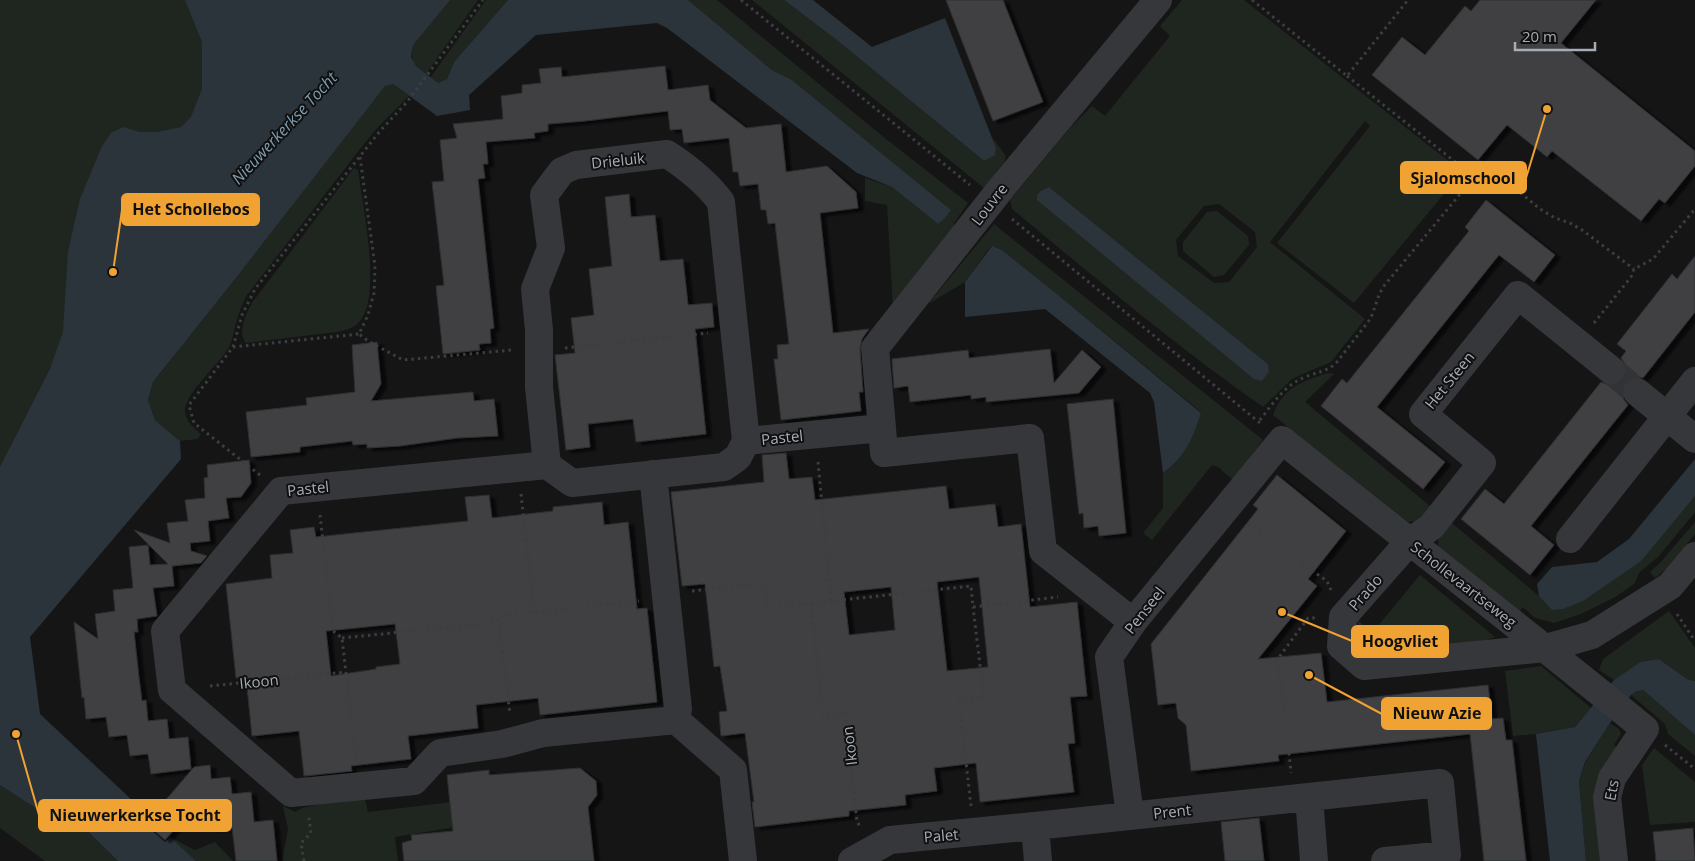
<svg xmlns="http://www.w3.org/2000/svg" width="1695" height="861" font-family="'Open Sans',sans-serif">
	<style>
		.green { fill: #1f261f; fill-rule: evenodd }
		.water { fill: #2b343a }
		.building { fill: #3f4043; stroke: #2f2f32; fill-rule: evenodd; filter: url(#shadow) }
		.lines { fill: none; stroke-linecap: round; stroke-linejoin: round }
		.minor-tunnel { stroke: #323336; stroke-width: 28; stroke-dasharray: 28 14; stroke-linecap: butt }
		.path { stroke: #3c3e42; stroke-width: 3; stroke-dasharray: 2.5 4; stroke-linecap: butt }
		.minor { stroke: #36373b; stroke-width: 28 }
		.labels { text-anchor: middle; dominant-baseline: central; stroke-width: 4; stroke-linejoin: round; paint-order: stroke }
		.street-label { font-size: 15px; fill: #a7adb6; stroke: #101011 }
		.water-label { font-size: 16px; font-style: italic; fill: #7e9db1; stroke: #101011 }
		.leader { fill: none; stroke: #f0a333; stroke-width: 2 }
		.callout-dot { fill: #f0a333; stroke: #101011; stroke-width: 2 }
		.callout { fill: #f0a333; stroke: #f0a333; stroke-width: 2 }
		.callout-label { font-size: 16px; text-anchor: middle; font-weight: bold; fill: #111 }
	</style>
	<defs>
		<filter id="shadow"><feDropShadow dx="5.5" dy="3" stdDeviation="1" flood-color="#0009"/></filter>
	</defs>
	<rect width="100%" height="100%" fill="#151516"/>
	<path class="green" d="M0,0h478l-52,74c-12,-9 -16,-12 -13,-27l-413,497z
		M486,0h22l-54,62 -7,17 -9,4 -8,-5z
		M688,0h29l169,139 82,64 -14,20v12l-61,74 -6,-104 -22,-4v-23l27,9 46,37 13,-14 -159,-130 -20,-10z
		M752,0h32l54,41 146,120 12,-13 -4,-11 14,19 -2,6 -20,26z
		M1182,0h62l226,178 -13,14 -10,-2 -93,113 -77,-60 93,-117 -5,-5 -95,121 95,77 -34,43 -33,14 -7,4 -28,27c-87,-61 -169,-130 -251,-198l-2,-9 60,-72 22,-22 13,10 65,-80 -10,-10zM1049,187l219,177 1,8 -7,9 -221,-190zM1219,204l36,28 2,15 -28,35 -15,1 -36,-27 -2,-16 28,-34z
		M393,84l16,12 -30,30 -15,18 -117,151c-3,6 -7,13 -9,21 -4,11 -4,23 -10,33 -10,16 -41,43 -43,60 -1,11 9,19 16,25l-3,5 -18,2 -25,-21 -7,-20 5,-18 83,-104 149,-193z
		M354,168l4,2c4,32 26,132 -1,154 -6,5 -14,7 -21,8l-90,11c-9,-11 0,-29 6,-40z
		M1217,211l31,25 1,9 -25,30 -10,2 -31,-26v-9l24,-30z
		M994,224l269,216 -30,40 -15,-13 -6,-2 -60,75 -9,-7 20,-25v-35c23,-17 30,-35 38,-61l-144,-118 -55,-44 -10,-4 -4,4 -23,32 -37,22z
		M1328,373l6,1 -29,28 131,109 -8,9 -20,2 -135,-107c10,-28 30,-34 55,-42z
		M1695,496v16l-36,44 -20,17 -4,10 -18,13 -36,18 -27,9 -19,-5 -12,-11 -4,5 -81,-65 1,-16 8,-12 92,77 13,14 88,-49z
		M1695,522v12l-28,34 -12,10 -5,-6 9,-8z
		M1420,575l75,62c-21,7 -43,9 -65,11 -23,3 -81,13 -72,-28l14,13z
		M1669,611l26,37v33l-8,-2 -28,-20 -19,3 -26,18 -15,-10 4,-11z
		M1541,666l50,42 -16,19 -39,7 -23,2 -8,-65z
		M1643,690l52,45v21l-27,-22 -3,-10 -34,-29 4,-3z
		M1610,723l9,6 2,5 -7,11 6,4 -17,112h-17l-7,-80 6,-18z
		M1654,748l41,34v40l-45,3 -8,-60z
		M0,785l51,33 21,-2 46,45h-73l-45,-33z
		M364,794l4,18 84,-10 4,25 -61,10 3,24h-116l6,-32 -5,-23 12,6 7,-4z
		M170,837l25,13 20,-8 18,19h-37z"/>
	<path class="water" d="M185,0h265l-37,45 -2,12 5,9 22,17 9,-4 7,-17 54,-62h180l84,70 20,10 159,130 -6,8 -7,6 -46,-37 -35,-14 -190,-145 -10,-5 -121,12 -67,60 1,15 -33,6 -44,-32 -8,2 -149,192 -83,104 -5,18 7,20 25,21 1,18 -151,178 10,77 108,101 -6,7 23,20 5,-5 26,24h-78l-46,-45 -21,2 -51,-33v-318l50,-98 13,-37 5,-80 12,-53 22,-53 9,-13 12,-6 17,5h17l24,-5 10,-10 11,-28v-47z
		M784,0h29l59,47 73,-29 51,130 -1,7 -11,6 -146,-120z
		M1049,187l219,177 1,8 -7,9 -8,-2 -217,-179v-5l4,-4z
		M992,246l10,4 55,44 144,119c-8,25 -15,43 -38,60l-9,-71 -4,-9 -105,-84 -80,8v-35z
		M1695,459v37l-54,65 -58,40 -20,8 -11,1 -13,-14 -2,-12 15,-17 45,-5 32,-23z
		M1659,659l28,20 8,2v54l-52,-45 -8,2 -4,3 -21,28 -25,39 -6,19 7,80h-36l-14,-127 39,-7 39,-47 26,-18z"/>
	<path class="building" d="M946,0h57l40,102 -50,19z
		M1480,0h116l-35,43 134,108v15l-30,37 -6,-4 -18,22 -89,-70 -5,6 -40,-32 -29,35 -106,-85 30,-38 23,18 40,-49 6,5z
		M665,66l3,24 40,-5 2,15 36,28 35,-4 5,48 41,-6 29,26 2,16 -38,5 13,120 36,-4 -7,10 -2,10 3,43h-4l2,19 -80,9 -7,-61h4l-1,-14 12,-1 -14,-121 -7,1 -2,-14h-5l-3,-26 -18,2 -2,-14h-5l-4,-34 -45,5 -2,-14 -12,1 -2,-19 -83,10 -37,3v7l-14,2 1,5 -49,4 2,22h-5l2,14 -7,1 16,149 -4,1 1,14 -12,1 1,6 -37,4 -7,-68 8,-1 -12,-103 12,-1 -4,-41 17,-2 -4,-14 50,-5 -2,-23 21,-3v-8l19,-2 -2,-14 22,-2 1,10z
		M629,194l2,23 24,-2 5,46 23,-2 5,46 24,-2 2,24 -19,2 11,105 -70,8 -3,-23 -45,5 2,23 -24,3 -11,-95 20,-2 -4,-35 23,-3 -5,-46 23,-3 -7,-69z
		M1486,200l69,55 -21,27 -35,-27 -122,152 68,55 -22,27 -102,-83 21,-27 5,4 122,-152 -4,-4z
		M1695,256v56l-52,66 -4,-1h-7l-7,6 -3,7v7l6,8 -97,121 23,19 -24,30 -69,-56 24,-30 19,15 97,-122 8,3 8,-1 6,-4 3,-8 -1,-8 -4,-6 5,-7 -9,-7 55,-70 5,5z
		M377,342l4,42 -10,17 102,-9 1,9 20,-2 4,37 -41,2 -57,8 -33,2v-4l-14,1 -1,-4 -52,6v5l-49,5 -5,-45 61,-7 -1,-7 49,-6 -3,-47z
		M1050,349l4,34 28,-33 19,17 -22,26 -93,9v-5l-15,2v-4l-61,7 -2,-16 -14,2 -2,-29 76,-9 1,8z
		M1113,399l13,134 -27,3 -1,-10 -14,2 -1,-15 -4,1 -12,-110z
		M786,453l3,26 23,-2 3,23 131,-14 3,23 46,-5 3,23 23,-3 9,83 47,-5 10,94 -17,1 5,46 -7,1 6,48 -94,10 -4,-39 -42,5 3,23 -32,4 1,10 -57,6v5l-94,11 -3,-25h2l-9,-69 -24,3 -2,-24 8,-1 -7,-45 -6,1 -9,-83 -23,2 -11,-94 93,-10 -2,-27zM979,577l9,90 -41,4 -10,-89zM891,587l4,43 -46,5 -5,-43z
		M249,460l2,23 -10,14 -15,1 3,20 -21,3 2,20 -20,2 1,8 16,5 -6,7 -29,3 2,20 -21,2 4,28 -20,3 1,13h-4l5,46 3,23 4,-1 2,21 19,-2 2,20 19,-2 3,32 -40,5 -3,-20 -18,2 -3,-21 -18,2 -3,-20 -20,2 -2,-22 -2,1 -8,-76 24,17 -3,-25 20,-3 -2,-21 20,-2 -4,-41 19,-2 2,20 18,-1 -34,-34 36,13 -3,-20 21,-2 -3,-21 20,-2 -1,-20 4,-1 -1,-12z
		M1277,475l69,56 -38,48 9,7 -59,73 63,-6 6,49 161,-17 4,34 11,-1 3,22h6l14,121h-42l-14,-127 -192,21 1,6 -88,10 -5,-46 -8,-7 -2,-15 -18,2 -7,-61 107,-135 -5,-4z
		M489,495l3,23 61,-7v-4l49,-5 2,23 24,-3 9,87 10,-1 10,94 -117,13 -2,-17 -62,7 2,23 -70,8 3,23 -60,7 1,5 -48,5 -5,-45 -47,5 -6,-59 -10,1 -10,-94 46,-6 -2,-23 23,-2 -3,-23 24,-3 2,10 152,-16 -3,-24zM395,624l5,40 -24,3v2l-45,7 -5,-45z
		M210,765l1,14 19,-2 2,17 19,-2 3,30 19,-2 4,41h-41l-4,-34 -19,2 -1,-11 -30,3 -17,19 -19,-17 48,-56z
		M580,768l16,13 1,14 -9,12 6,54h-190l-2,-18 10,-3 -1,-5 42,-4 -6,-56 42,-5v5z
		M1259,818l5,43h-39l-4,-39z
		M1693,828l2,33h-39l-3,-29z"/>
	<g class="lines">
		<path class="minor-tunnel" d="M1611,370l26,22"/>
		<path class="path" d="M741,0l229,185
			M1252,0l95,76 61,-76
			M1347,76l126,100 16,-2 11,2 40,33 15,9 15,5 12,7 52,39
			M360,157l15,109 -1,27 -6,22 -9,19 9,7 35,19 109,-10
			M1012,219l248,204
			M1594,323l37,-46 3,-8 19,-10 42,-50
			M233,347l126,-13
			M565,348l143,-15
			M1260,420c13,-17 25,-35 45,-43 12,-5 24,-6 32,-15l34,-44 8,-23 4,-8 87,-105 3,-6
			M818,462l13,139
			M260,475l-66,-52 -5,-18 44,-58 9,-32 13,-26 125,-158 27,-29 76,-102
			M521,494l13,119
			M320,515l13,116 9,7 14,122
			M1248,523l13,10
			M1301,563l26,18 4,9
			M692,591l73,-8 2,25 204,-22 2,21 85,-10
			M811,603l12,113 22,-3 12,109 3,4
			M1677,614l18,27
			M498,618l12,96
			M342,638l141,-14 27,-9 129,-14
			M210,686l136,-14
			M1284,707l-7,-47 31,-42h9
			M1665,745l30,24
			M1289,753l2,20
			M971,806l-12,-105 25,-3 -11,-91
			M304,861l-3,-18 10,-10 -2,-15"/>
		<path class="minor" d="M1611,370l-93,-75 -95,119 59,49 -51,64 -22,15 -66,75 -2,29 23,20 182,-18 46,-13 78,-49 25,-30
			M1637,392l58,47
			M882,428l-7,-80 128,-162 155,-186
			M547,465l-8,-78v-57l-4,-41 16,-41 -7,-53 18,-24 14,-6 91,-11c20,13 40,29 54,48l25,239
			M653,474l25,235 -2,11
			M1570,539l125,-158
			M1309,797l5,64
			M1130,815l-21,-158 24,-35 149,-182c121,97 243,191 363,289l-33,49 -5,19 7,64
			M1035,826l3,35
			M743,861l-10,-91 -57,-50 -133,13 -41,11 -62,9 -26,28 -123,12 -119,-103 -7,-59 116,-140 266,-26 25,18 152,-16 14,-10 8,-16 136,-13 2,25 146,-15 13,113 90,71
			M852,861l38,-21 145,-14 405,-43 7,72 -62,6"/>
	</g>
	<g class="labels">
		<g class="street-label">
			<text transform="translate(618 160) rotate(-6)">Drieluik</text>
			<text transform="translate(989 204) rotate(-52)">Louvre</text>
			<text transform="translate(1449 380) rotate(-51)">Het Steen</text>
			<text transform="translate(782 437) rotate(-6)">Pastel</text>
			<text transform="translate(308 488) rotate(-6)">Pastel</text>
			<text transform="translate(1464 584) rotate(38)">Schollevaartseweg</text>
			<text transform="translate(1365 592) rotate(-49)">Prado</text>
			<text transform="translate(1144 610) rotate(-52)">Penseel</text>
			<text transform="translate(259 681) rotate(-6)">Ikoon</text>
			<text transform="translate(849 746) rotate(-97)">Ikoon</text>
			<text transform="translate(1611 790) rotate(-79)">Ets</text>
			<text transform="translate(1172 811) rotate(-6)">Prent</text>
			<text transform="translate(941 835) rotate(-5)">Palet</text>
		</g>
		<g class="water-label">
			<text transform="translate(284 128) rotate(-47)">Nieuwerkerkse Tocht</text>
		</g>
	</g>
	<path class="leader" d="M1547 109L1526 178M113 272L122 210M1282 612L1352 641M1309 675L1382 714M16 734L39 815"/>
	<g class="callout-dot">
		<circle cx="1547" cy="109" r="5"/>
		<circle cx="113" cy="272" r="5"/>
		<circle cx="1282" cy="612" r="5"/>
		<circle cx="1309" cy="675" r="5"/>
		<circle cx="16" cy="734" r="5"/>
	</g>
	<g class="callout">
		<rect x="1401" y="162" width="125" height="31" rx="5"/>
		<rect x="122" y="194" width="137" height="31" rx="5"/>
		<rect x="1352" y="626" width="96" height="31" rx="5"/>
		<rect x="1382" y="698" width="109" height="31" rx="5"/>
		<rect x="39" y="800" width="192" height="31" rx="5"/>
	</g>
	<g class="callout-label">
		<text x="1463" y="184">Sjalomschool</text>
		<text x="191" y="215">Het Schollebos</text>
		<text x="1400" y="647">Hoogvliet</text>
		<text x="1437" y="719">Nieuw Azie</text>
		<text x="135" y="821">Nieuwerkerkse Tocht</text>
	</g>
	<path d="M1515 42v8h80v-8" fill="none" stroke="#a7adb6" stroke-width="2.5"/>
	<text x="1522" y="42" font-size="15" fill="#a7adb6" stroke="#101011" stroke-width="4" paint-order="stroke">20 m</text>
</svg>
